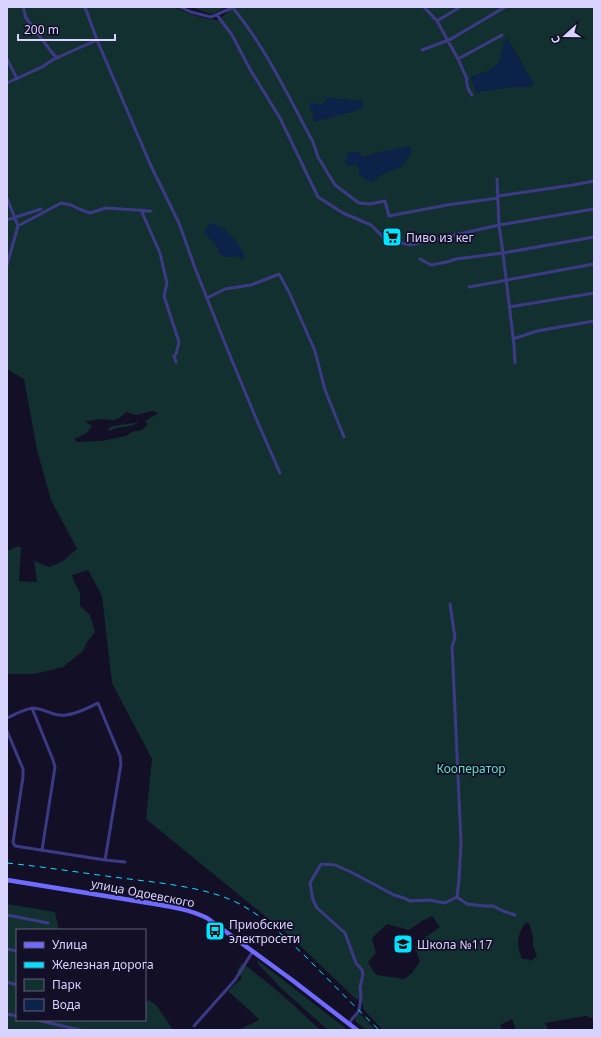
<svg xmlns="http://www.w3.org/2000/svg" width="601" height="1037" font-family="'Noto Sans',sans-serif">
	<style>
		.green { fill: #12302f; fill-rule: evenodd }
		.water { fill: #0c2248 }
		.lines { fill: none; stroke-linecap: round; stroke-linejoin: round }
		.street { stroke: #3d3a85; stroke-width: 3 }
		.secondary { stroke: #6f6bff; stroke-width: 4.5 }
		.rail { stroke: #00e5ff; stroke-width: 1; stroke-dasharray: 6 5; stroke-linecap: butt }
		.labels { text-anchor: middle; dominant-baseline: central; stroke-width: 3.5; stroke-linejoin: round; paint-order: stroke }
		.poi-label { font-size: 12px; fill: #d9d4ff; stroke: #130f26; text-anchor: start }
		.park-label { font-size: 12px; fill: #5fe0c0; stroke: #130f26 }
		.street-label { font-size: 12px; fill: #d9d4ff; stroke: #130f26 }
	</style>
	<rect width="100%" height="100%" fill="#130f26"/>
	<path class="green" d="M7,7h167c14,6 28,12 44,13l16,-13h360v1012l-8,-3 -41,7 3,7h-32l-4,-11 -12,6 2,5h-119l-18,-19 -2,-4 -1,-7 -6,-1 -64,-61 -146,-119 6,-60 -40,-76 -10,-87 -14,-26 -16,5 2,6 6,12v13l10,9 5,17 -8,10 -4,9 -20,16 -29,7h-27v-123l9,-4h5l-2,34 18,1 -3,-21 15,6 14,-6 14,-12 -26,-49 -14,-50 -13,-71 -17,-10zM508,39l26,46 -6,2h-13l-34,4 -3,3 -7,-17 18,-6 10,-8zM328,98l35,3 -49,21 -1,-11 9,-6zM380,152l23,14 -23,9 -5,5 -16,-11 -3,-5 6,-6zM218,248l26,6 -1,6 -5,-4 -19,-2zM153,411l5,2 -13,8 3,3 -6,6 -10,2 -6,4 -25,5 -24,1 -3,-3 13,-6 5,-7 -7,-5c5,0 9,-1 14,-2 13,0 16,5 27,-7l10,3zM432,916l8,11 -17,12 -8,8 5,15 -8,11 -8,6 -27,-4 -4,-4 -5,-9 8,-9 -4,-15 15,-14 22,6 13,-9zM525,923h4l4,14v9l4,10 -6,5 -4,-2h-5c-6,-15 -5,-23 3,-36z
		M191,7h35l-7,4 -8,3z
		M134,423h4c-9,5 -20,3 -29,8l-1,-2 4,-3z
		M7,904l48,8 4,18h-42v90h128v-18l4,-2 8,6 16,24h-166z
		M257,960l91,70h-20l-46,-41 -23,-24z
		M242,963c28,20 53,43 78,67h-82l21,-10v-1l-31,-28 14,-13 -5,-7z
		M359,1014l3,2 14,14h-9l-12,-9 1,-5z"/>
	<path class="water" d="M508,39l26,46 -6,2h-13l-33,4 -4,3 -3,-4 -4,-13 18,-6 10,-8 5,-22z
		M328,98l35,3 -1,8 -48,13 -1,-11 -3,-1v-8l11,3z
		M411,146v6l-8,14 -23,9 -5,5 -5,2 -11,-7v-6l-2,-4 -8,1 -4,-4 3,-10 13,1 2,5 17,-6z
		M211,223c17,4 25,18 33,31l-1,6 -5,-4 -12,1 -7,-3 -1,-6 -14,-16z"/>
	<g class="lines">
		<path class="street" d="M23,7l3,11 27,36 5,4
			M85,7l12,33 54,126 28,57 16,45 31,78 29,70 25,57
			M180,7l11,5 20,5 23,-10
			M424,7l13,14 21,38 9,20c-1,6 1,11 5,16
			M233,8c33,40 55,88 80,134l5,15 17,28 24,18 11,1 15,-3 4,15 58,-11 51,-7
			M217,15l15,20 19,36 29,47 38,79 25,16 28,12 14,14 25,6 89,-20 4,28 11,92 1,18
			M437,21l23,-14
			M422,50l29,-11 54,-32
			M7,59l10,20
			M458,59l44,-24
			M7,83l35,-16 12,-8 43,-19
			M497,179l2,46 95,-16
			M498,196l75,-11 21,-4
			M7,198l11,28
			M141,210l19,43 7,30 -3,13 15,46 -3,12 -2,2 2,6
			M7,220l34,-11
			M420,259l11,6 16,-3 9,-3 47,-6 91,-16
			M7,265l11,-39 43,-23 10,2 8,4 11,4 16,-5 45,3
			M469,287l125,-23
			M207,298l18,-9 26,-4 26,-10 2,-1 10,18 26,59 10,39 19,47
			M509,307l85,-14
			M513,339l24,-8 57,-10
			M450,604l5,34 -3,9 1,19 8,177 -2,36 -2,18
			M32,708l21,52 2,7 -13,83
			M7,718c9,-4 22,-12 32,-9 10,2 16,8 27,6 11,-1 22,-7 32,-12l22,53 1,8 -16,96
			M7,731l16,38v8l-10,65 2,4 90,14 20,2
			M7,915l41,8
			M7,949l10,2
			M7,982l10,3
			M7,1014l10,2
			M37,1020l43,10
			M349,1024l3,-5 7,-8 2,-14 -1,-9 3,-14 -1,-4 -6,-7 -11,-30 -28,-25 -4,-8 -3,-17 11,-19 14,1 16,7 43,23 10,3 6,3 19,-1 16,3 12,-6 10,7 17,2h9l10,5 12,4
			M194,1026l41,-46 18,-29"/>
		<path class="secondary" d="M7,880l148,24c18,3 36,6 52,14l85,62 65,50"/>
		<path class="rail" d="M7,863c38,4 76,10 114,15 38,5 91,9 124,29 22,13 42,32 61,50 24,24 48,49 73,73"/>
	</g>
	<defs>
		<symbol id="supermarket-square" viewBox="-11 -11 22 22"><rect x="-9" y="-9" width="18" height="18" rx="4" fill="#00e5ff" stroke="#130f26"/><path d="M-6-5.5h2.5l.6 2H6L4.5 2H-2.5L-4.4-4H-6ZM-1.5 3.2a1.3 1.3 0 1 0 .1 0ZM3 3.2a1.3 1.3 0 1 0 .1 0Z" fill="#111"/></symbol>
		<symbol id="bus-square" viewBox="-11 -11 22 22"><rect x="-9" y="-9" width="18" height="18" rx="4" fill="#00e5ff" stroke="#130f26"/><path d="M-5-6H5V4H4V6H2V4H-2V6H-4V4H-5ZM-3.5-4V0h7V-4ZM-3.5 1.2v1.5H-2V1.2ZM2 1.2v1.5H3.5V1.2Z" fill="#111"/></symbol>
		<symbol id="school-square" viewBox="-11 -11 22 22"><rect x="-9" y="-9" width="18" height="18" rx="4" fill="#00e5ff" stroke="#130f26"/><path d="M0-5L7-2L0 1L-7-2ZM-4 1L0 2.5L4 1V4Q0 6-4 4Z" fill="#111"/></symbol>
	</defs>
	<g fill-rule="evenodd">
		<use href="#supermarket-square" x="381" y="226" width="22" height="22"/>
		<use href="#bus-square" x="204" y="920" width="22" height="22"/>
		<use href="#school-square" x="392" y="933" width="22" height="22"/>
	</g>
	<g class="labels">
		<g class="poi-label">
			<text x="406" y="237">Пиво из кег</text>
			<text x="229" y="924">Приобские<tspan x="229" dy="14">электросети</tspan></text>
			<text x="417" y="944">Школа №117</text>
		</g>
		<g class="park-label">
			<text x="471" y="768">Кооператор</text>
		</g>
		<g class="street-label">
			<text transform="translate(143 893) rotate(11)">улица Одоевского</text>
		</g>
	</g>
	<rect width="601" height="1037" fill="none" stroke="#d9d4ff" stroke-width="16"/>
	<rect x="16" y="929" width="130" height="92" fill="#130f26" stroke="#625e7d"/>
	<rect x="24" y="942" width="20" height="6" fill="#6f6bff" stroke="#625e7d"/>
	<text x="52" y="949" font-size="12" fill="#d9d4ff">Улица</text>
	<rect x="24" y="962" width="20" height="6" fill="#00e5ff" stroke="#625e7d"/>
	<text x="52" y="969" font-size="12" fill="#d9d4ff">Железная дорога</text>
	<rect x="24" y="979" width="20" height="12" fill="#12302f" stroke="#625e7d"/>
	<text x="52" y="989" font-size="12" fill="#d9d4ff">Парк</text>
	<rect x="24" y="999" width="20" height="12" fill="#0c2248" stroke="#625e7d"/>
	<text x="52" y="1009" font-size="12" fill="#d9d4ff">Вода</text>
	<g transform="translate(565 36) rotate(249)" stroke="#130f26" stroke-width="3" paint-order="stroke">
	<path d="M0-3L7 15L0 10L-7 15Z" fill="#d9d4ff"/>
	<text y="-6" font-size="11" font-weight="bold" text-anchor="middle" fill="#d9d4ff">С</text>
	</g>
	<path d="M18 34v6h97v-6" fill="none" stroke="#d9d4ff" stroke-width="2"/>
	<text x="24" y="34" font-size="12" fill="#d9d4ff" stroke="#130f26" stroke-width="3" paint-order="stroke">200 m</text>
</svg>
